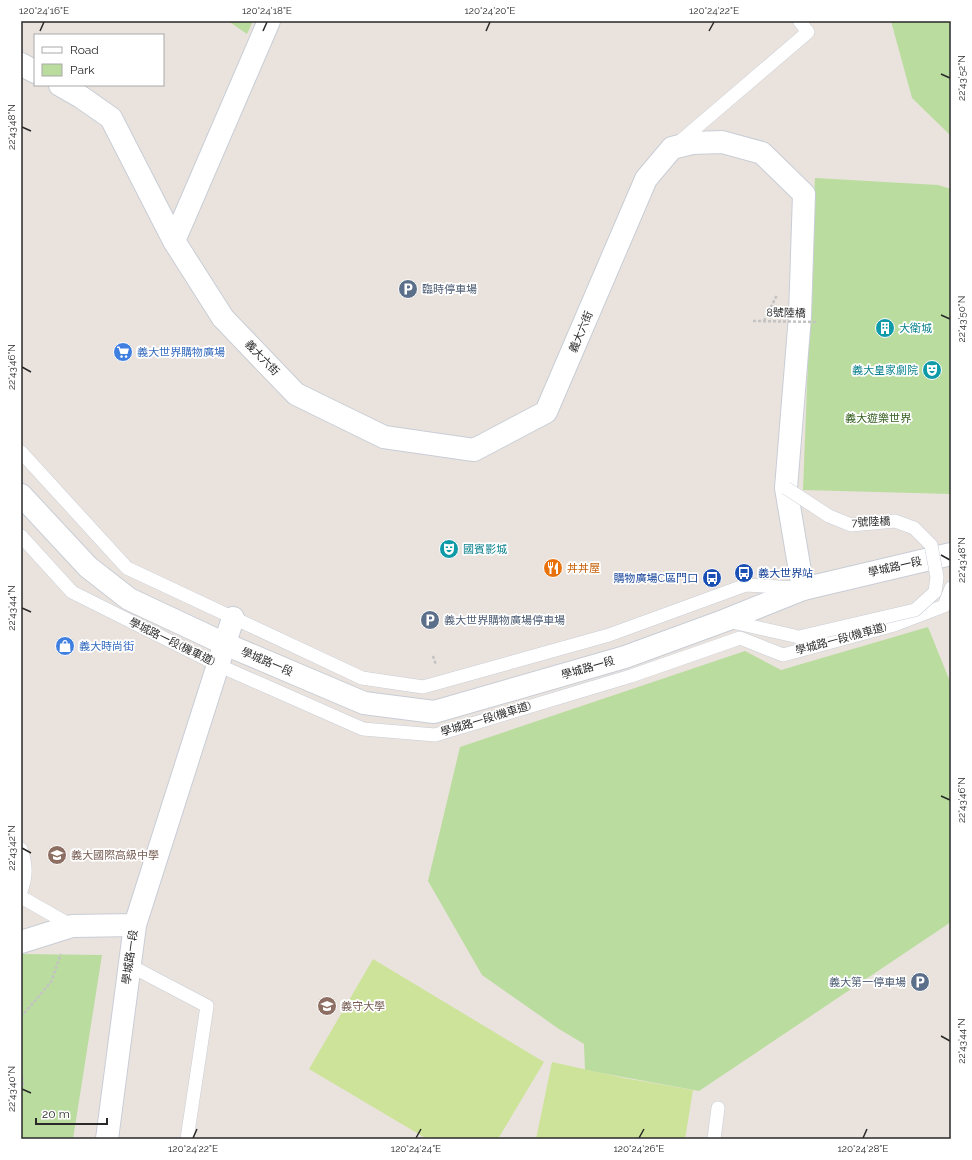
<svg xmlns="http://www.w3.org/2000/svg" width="972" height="1160" font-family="Raleway,'Noto Sans TC',sans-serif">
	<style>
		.green { fill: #badc9e }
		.pitch { fill: #cde39a }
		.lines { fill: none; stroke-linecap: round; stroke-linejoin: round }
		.lane-casing { stroke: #c8cdd6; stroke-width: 14 }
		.street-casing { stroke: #c8cdd6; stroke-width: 24 }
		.secondary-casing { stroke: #c8cdd6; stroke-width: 24 }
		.path { stroke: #c3c3c3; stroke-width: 2.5; stroke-dasharray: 3 2; stroke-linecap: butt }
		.lane { stroke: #fff; stroke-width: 13 }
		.street { stroke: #fff; stroke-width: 22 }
		.secondary { stroke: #fff; stroke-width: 22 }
		.lane-bridge-casing { stroke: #c8cdd6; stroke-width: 14; stroke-linecap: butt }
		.path-bridge { stroke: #c3c3c3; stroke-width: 2.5; stroke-dasharray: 3 2; stroke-linecap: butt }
		.lane-bridge { stroke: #fff; stroke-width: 13 }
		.ticks { fill: none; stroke: #292929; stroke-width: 1.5 }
		.labels { text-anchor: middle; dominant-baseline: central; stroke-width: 3.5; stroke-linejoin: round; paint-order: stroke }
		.service-label { font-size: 11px; fill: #4e5e75; stroke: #fff; text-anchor: start }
		.street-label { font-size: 11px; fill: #292929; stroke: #fff }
		.culture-label { font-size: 11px; fill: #0d838f; stroke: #fff; text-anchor: start }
		.shop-label { font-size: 11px; fill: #366cbe; stroke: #fff; text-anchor: start }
		.park-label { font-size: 11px; fill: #356020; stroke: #fff }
		.food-label { font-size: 11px; fill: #c56008; stroke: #fff; text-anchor: start }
		.transit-label { font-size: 11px; fill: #164399; stroke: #fff; text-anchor: start }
		.education-label { font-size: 11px; fill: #785e54; stroke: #fff; text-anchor: start }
		.neatline { fill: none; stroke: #292929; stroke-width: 1.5 }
		.ticks-label { font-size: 10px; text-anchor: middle; fill: #292929 }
	</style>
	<rect width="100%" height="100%" fill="#eae3dd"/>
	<path class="green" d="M228,21h25l-6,13z
		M891,21h60v115l-39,-38z
		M815,178l123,7 13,4v305l-148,-4z
		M928,627l23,57v238l-252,169 -114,-21 -1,-26 -25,-15 -77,-54 -54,-94 32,-134 285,-96 36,19z
		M21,954l81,1 -29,184h-52z"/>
	<path class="pitch" d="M373,959l171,103 -46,77h-71l-118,-70z
		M552,1062l72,16 69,12 -8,49h-149z"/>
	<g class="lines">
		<defs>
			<path id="lane" d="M677,144l131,-112 -8,-10
				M21,452l106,116 235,110 61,9 186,-52 137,-50 49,3
				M21,536l51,56 146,73 145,64 72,6 196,-59 109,-38 43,17 111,-30 50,-19 7,-18
				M728,621l71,16
				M21,849c5,15 6,27 0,42
				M21,897l51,29
				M129,965l78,41 -20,133
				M714,1139l4,-31"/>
			<path id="street" d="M21,64l14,8
				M60,85l21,12 30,21 63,123 49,77 73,76 88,43 90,13 72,-38 100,-233 26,-31 20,-5 30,-1 40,11 42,41 -4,122 -14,172 17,101
				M174,241l95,-220
				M21,942l51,-16 63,-1
				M107,1139l28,-214 98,-307"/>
			<path id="secondary" d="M21,495l67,72 41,32 96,45 139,59 70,9 191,-55 101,-37 77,-31 148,-35"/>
		</defs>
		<use href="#lane" class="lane-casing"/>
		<use href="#street" class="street-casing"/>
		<use href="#secondary" class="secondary-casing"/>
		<path class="path" d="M764,321l13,-26
			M433,656l3,9
			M21,1017l30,-35 10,-28
			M21,1067l2,17 -2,7"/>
		<use href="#lane" class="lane"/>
		<use href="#street" class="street"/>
		<use href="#secondary" class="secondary"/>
		<defs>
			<path id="lane-bridge" d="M786,488l43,28 22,9 44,-4 19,7 17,17 6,32 -2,15 -20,18 -116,27"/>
		</defs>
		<use href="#lane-bridge" class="lane-bridge-casing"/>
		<path class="path-bridge" d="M753,321l65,1"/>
		<use href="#lane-bridge" class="lane-bridge"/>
	</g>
	<path class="ticks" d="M40,31l4,-9M263,31l4,-9M486,31l4,-9M709,31l5,-9M941,74l9,4M22,127l9,4M941,315l9,4M22,367l9,5M941,555l9,5M22,608l9,4M941,796l9,4M22,848l9,5M941,1036l9,5M22,1089l9,4M193,1138l4,-9M416,1138l5,-9M639,1138l5,-9M863,1138l4,-9"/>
	<defs>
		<symbol id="parking-disc" viewBox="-11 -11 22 22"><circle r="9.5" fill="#5c6f8a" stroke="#fff"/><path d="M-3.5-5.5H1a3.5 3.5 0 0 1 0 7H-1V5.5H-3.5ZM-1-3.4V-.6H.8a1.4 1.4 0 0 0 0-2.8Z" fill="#fff"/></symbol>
		<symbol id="building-disc" viewBox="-11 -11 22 22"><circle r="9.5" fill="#0f9aa8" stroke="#fff"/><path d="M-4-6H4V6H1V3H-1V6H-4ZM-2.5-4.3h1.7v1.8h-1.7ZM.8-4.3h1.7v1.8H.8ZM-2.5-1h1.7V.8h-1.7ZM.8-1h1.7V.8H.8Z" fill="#fff"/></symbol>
		<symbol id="supermarket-disc" viewBox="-11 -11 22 22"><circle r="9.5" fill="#3f7fe0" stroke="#fff"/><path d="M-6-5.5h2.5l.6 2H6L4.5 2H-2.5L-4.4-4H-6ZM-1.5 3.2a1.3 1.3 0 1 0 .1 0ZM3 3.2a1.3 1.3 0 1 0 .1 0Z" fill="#fff"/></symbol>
		<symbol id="theatre-disc" viewBox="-11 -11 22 22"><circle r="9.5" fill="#0f9aa8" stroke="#fff"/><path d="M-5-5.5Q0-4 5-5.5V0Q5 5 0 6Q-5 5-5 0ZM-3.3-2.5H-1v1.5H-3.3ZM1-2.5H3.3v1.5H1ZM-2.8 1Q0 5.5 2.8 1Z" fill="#fff"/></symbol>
		<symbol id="restaurant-disc" viewBox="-11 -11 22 22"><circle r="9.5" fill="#e8710a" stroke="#fff"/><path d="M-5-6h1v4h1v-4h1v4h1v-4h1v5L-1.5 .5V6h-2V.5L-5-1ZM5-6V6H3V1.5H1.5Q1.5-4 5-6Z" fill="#fff"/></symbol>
		<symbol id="bus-disc" viewBox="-11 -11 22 22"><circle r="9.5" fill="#1a4fb4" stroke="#fff"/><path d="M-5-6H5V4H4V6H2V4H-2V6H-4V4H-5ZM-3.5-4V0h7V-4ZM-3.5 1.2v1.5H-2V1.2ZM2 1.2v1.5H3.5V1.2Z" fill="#fff"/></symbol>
		<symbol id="shop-disc" viewBox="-11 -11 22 22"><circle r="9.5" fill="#3f7fe0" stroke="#fff"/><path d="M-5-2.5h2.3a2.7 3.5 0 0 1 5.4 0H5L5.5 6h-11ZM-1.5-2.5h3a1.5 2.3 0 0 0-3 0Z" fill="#fff"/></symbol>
		<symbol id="school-disc" viewBox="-11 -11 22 22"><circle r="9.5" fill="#8d6e63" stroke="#fff"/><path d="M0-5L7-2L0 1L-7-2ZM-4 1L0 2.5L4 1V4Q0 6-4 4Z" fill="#fff"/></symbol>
		<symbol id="university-disc" viewBox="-11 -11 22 22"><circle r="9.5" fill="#8d6e63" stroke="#fff"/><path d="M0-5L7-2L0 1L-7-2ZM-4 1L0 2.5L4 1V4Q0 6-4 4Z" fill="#fff"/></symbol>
	</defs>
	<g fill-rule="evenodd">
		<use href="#parking-disc" x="397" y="278" width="22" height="22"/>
		<use href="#building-disc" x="874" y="317" width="22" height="22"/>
		<use href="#supermarket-disc" x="112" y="341" width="22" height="22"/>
		<use href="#theatre-disc" x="921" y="359" width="22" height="22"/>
		<use href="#theatre-disc" x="438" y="538" width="22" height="22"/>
		<use href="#restaurant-disc" x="542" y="557" width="22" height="22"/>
		<use href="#bus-disc" x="733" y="562" width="22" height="22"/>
		<use href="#bus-disc" x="701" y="567" width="22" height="22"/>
		<use href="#parking-disc" x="419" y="609" width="22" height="22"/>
		<use href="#shop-disc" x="54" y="635" width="22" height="22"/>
		<use href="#school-disc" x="46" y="844" width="22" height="22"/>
		<use href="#parking-disc" x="909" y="971" width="22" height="22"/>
		<use href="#university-disc" x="316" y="995" width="22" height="22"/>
	</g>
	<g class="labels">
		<g class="service-label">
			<text x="422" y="289">臨時停車場</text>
			<text x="444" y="620">義大世界購物廣場停車場</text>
			<text x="906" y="982" text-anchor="end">義大第一停車場</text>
		</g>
		<g class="street-label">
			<text transform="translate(786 313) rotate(1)">8號陸橋</text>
			<text transform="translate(581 332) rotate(-67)">義大六街</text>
			<text transform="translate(262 358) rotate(46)">義大六街</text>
			<text transform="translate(871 522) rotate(-2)">7號陸橋</text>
			<text transform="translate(895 567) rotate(-13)">學城路一段</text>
			<text transform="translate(841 639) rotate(-15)">學城路一段(機車道)</text>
			<text transform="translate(172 642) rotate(26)">學城路一段(機車道)</text>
			<text transform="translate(267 662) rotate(23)">學城路一段</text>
			<text transform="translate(588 668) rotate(-16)">學城路一段</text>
			<text transform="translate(486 719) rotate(-17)">學城路一段(機車道)</text>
			<text transform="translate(130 957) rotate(-82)">學城路一段</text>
		</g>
		<g class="culture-label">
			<text x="899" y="328">大衛城</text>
			<text x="918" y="370" text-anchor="end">義大皇家劇院</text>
			<text x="463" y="549">國賓影城</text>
		</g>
		<g class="shop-label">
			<text x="137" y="352">義大世界購物廣場</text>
			<text x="79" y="646">義大時尚街</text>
		</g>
		<g class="park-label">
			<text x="878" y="418">義大遊樂世界</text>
		</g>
		<g class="food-label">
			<text x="567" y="568">丼丼屋</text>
		</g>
		<g class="transit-label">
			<text x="758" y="573">義大世界站</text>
			<text x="698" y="578" text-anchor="end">購物廣場C區門口</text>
		</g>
		<g class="education-label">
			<text x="71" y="855">義大國際高級中學</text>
			<text x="341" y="1006">義守大學</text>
		</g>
	</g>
	<rect width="972" height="1160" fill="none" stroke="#ffffff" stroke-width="44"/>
	<rect x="34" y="34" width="130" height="52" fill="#ffffff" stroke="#a9a9a9"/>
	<rect x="42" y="47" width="20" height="6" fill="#ffffff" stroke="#a9a9a9"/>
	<text x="70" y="54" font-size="12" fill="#292929">Road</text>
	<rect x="42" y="64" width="20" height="12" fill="#badc9e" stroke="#a9a9a9"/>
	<text x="70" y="74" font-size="12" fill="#292929">Park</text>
	<path d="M36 1118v6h71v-6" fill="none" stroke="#292929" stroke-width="2"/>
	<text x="42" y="1118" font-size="12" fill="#292929" stroke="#ffffff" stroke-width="3" paint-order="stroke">20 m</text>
	<rect x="22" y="22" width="928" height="1116" class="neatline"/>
	<g class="ticks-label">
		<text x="44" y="14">120°24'16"E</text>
		<text x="267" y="14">120°24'18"E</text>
		<text x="490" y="14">120°24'20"E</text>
		<text x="714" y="14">120°24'22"E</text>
		<text transform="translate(961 78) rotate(-90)" y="4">22°43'52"N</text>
		<text transform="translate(11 127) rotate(-90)" y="4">22°43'48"N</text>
		<text transform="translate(961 319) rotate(-90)" y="4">22°43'50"N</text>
		<text transform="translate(11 367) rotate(-90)" y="4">22°43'46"N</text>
		<text transform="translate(961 560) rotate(-90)" y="4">22°43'48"N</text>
		<text transform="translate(11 608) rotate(-90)" y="4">22°43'44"N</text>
		<text transform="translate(961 800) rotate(-90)" y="4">22°43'46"N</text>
		<text transform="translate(11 848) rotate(-90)" y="4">22°43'42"N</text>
		<text transform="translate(961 1041) rotate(-90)" y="4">22°43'44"N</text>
		<text transform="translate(11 1089) rotate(-90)" y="4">22°43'40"N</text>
		<text x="193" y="1152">120°24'22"E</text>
		<text x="416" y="1152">120°24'24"E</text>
		<text x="639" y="1152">120°24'26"E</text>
		<text x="863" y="1152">120°24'28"E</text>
	</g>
</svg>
